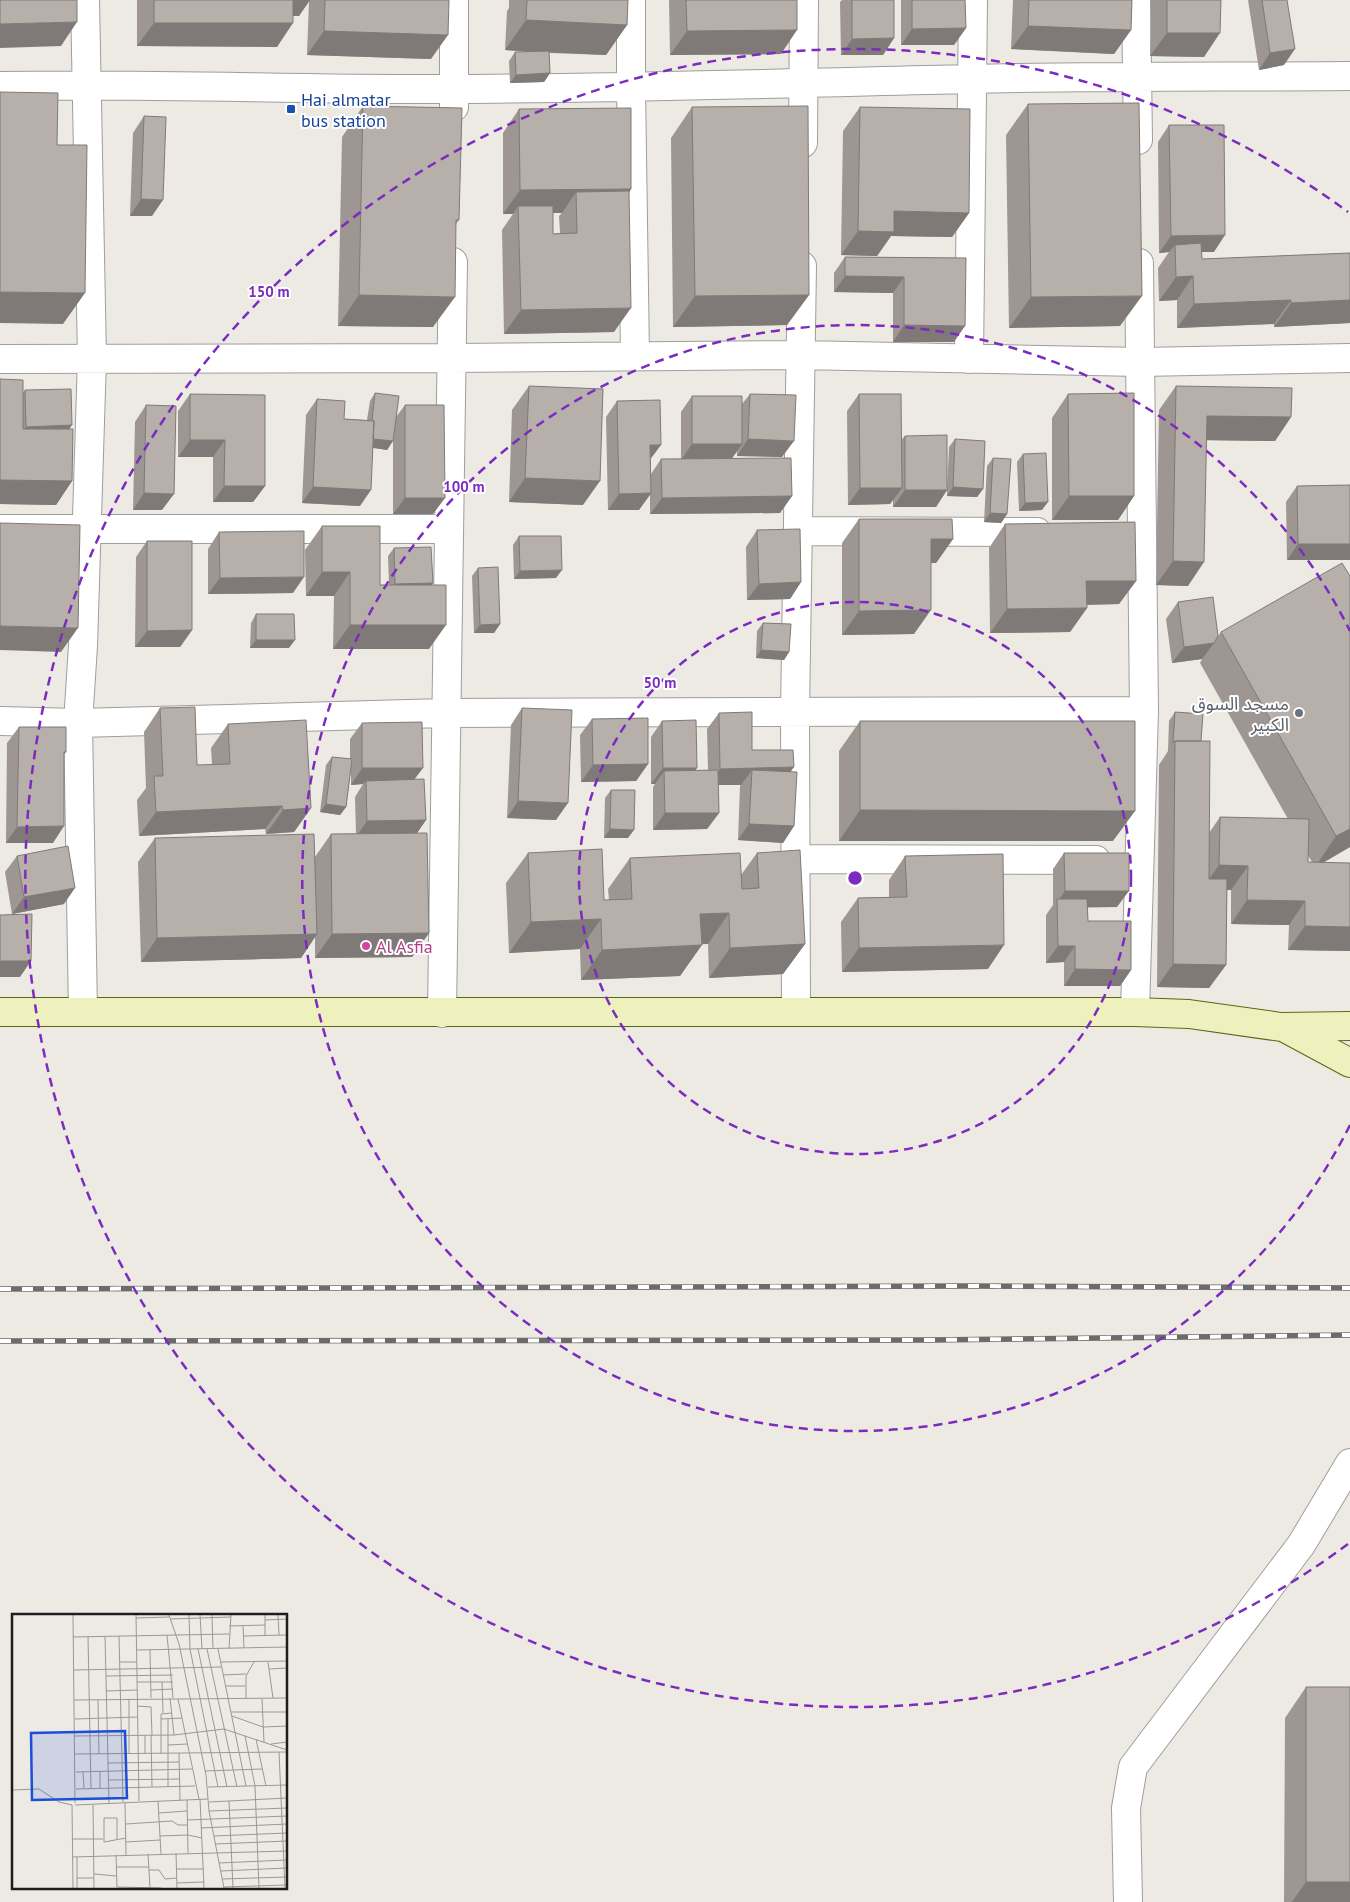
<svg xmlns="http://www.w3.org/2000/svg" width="1350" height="1902" font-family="'PT Sans','Noto Sans Arabic',sans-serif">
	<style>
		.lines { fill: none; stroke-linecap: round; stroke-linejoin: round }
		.minor-casing { stroke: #9e9e9e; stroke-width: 30 }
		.secondary-casing { stroke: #5c6612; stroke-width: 30 }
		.minor { stroke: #fff; stroke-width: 28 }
		.secondary { stroke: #eef1be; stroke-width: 28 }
		.rail-casing { stroke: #6b6b6b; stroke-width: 5.5 }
		.rail { stroke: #fff; stroke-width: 4; stroke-dasharray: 11; stroke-linecap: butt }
		.wall { fill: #9d9692; fill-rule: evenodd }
		.shaded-wall { fill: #7f7a77 }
		.building { fill: #b6afaa; stroke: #7f7a77 }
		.ring { fill: none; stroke: #7b2cbf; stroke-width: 2.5; stroke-dasharray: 9 6 }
		.transit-dot { fill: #1a4fb4; stroke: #fff; stroke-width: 2 }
		.worship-dot { fill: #6b7280; stroke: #fff; stroke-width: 2 }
		.hotel-dot { fill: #d1479c; stroke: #fff; stroke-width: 2 }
		.labels { text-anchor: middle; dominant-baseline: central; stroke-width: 4; stroke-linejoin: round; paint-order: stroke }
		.transit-label { font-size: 18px; fill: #164399; stroke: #fff; text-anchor: start }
		.worship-label { font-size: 18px; fill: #5b616d; stroke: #fff; text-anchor: end }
		.hotel-label { font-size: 18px; fill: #b23c85; stroke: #fff; text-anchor: start }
		.inset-road { fill: none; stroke: #9a9894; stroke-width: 1 }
		.view { fill: #1d4ed8; fill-opacity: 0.15; stroke: #1d4ed8; stroke-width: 2.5 }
		.inset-edge { fill: none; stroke: #1d1d1d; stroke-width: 2.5 }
		.centre { fill: #7b2cbf; stroke: #fff; stroke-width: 2.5 }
		.ring-label { font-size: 15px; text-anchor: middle; font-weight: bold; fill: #7b2cbf; stroke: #fff; stroke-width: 4; stroke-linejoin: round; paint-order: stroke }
	</style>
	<rect width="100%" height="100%" fill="#edeae4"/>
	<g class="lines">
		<defs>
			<path id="minor" d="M454,0v107
				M631,0v87l4,269
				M1136,0l2,140
				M0,86c151,-3 303,4 455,3 171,-1 343,-6 515,-10 127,-3 253,-2 380,-3
				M803,143l1,-143
				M0,359l453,-1 348,-3 339,7 210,-4
				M969,359l4,-359
				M0,529h449
				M798,531l239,1
				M0,721l78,2 367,-10 699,-2
				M795,859l301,1
				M83,1012l-5,-289 5,-77 9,-288 -7,-358
				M796,1012l-1,-300 7,-446
				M1135,1012l9,-301 -5,-448
				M442,1013l11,-751
				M1128,1902l-2,-94 7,-41 168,-222 49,-82"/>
			<path id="secondary" d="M0,1012h1135l54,2 92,13 69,-1
				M1285,1028l65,35"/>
		</defs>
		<use href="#minor" class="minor-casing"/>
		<use href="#secondary" class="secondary-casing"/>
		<use href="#minor" class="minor"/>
		<use href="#secondary" class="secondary"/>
		<defs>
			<path id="rail" d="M0,1289l967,-3 383,2
				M0,1341l931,-1 419,-5"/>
		</defs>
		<use href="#rail" class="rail-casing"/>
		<use href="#rail" class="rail"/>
	</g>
	<path class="wall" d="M137,0h312l-18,59 -124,-4 2,-54 -10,15h-6l-16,31 -140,-1z
		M509,0h119l-1,25 -21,30 -57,-2 1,20 -6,9 -34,1 -1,-22 6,-9h16l-26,-2 2,-39 2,-3z
		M669,0h128l-16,54 -111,1z
		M842,0h52v38l-11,17h-42l-1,-53z
		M901,0h64l1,28 -12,17h-53z
		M1013,0h119l-1,30 -17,24 -103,-5z
		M1151,0h70l-17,57 -54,-1z
		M1248,0h39l-3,65 -25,5z
		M1028,104l92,222 -111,2 -3,-193z
		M363,106l96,114 -3,4 -23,103 -95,-1 4,-189z
		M692,107l117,188 -22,30 -114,2 -2,-189z
		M860,107l109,106 -17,24 -61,-1 -14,20 -36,-1 2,-124z
		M519,109l112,80 -2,4 -15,139 -110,2 -2,-104 11,-16h-10v-81zM553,213h9l-3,3 1,17 -7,1z
		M144,116l8,100h-22l3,-83z
		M1169,125l45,127h-13l1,7 148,-6v70l-76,4v-3l-97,4v-28l-18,1 -1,-33 11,-16 -10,1 -1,-111z
		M845,257l121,1 -12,84h-61v-49l-59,-1v-19z
		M529,386l54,119 -74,-3 3,-92z
		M1176,386l115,31 -16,24 -69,-1 -18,146 -32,-1 3,-175z
		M25,390l44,39 3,52 -16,24 -56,-1 23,-111z
		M375,393l21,24 9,-12 28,109h-40v-74l-6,10 -14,-2 -13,58 -58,-3 4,-88 11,-16 27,20 23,1 3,-19z
		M190,394l75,92 -12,16h-40v-45h-35v-46z
		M750,394l32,63 -45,-1v-5l-5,7 60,38 -12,17 -130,1v-19l-11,15h-31l-2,-93 11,-16 34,59v14l10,-15h20v-47l11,-16 50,8z
		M859,394l42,46 4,-4 42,54 2,-43 6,-8 28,50 -6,8 -30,-1v-6l-11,17h-43v-7l-3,4 -42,1 -1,-94z
		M1068,394l66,102 -16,24h-66v-102z
		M146,405l16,105h-29l2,-88z
		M1023,454l19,56 -23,1 -2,-49z
		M993,458l14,56 -6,9 -17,-1 3,-56z
		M1350,485v75h-63l-1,-58 11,-16z
		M859,519l94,20 -17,24h-5l-17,71 -72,1v-92z
		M1005,524l131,57 -17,23 -32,1v3l-17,24 -80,1 -1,-85z
		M322,526l58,59h9l-1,-29 6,-8 39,35 -2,2 -2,64h-96l1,-53h-28l-1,-46z
		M757,530l44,52 -11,17 -43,1 -1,-53z
		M219,532l74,61 -85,1v-45z
		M519,536l37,42 -42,1 -1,-34z
		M147,541l45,89 -12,17h-45l1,-90z
		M478,568l22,56 -6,9h-20l-2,-57z
		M1350,576v271l-27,16h27v88l-62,-1 1,-25 -58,-1v-34h-4l-1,75 -17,23 -52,-1 2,-222 9,-14 1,-30 6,-9 26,29 8,92 11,-16 68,2 -88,-156 2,-4 -30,4 -6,-44 12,-17 40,34 3,-4zM1308,855l1,2 3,5h-4z
		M256,614l33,34h-39l1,-25z
		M763,623l26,29 -5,8 -28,-2 1,-27z
		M160,708l37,57h15l-1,-17 17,-24 83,84 -17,24 -28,2 -1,-5 -126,7 -2,-36 9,-12 -2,-56z
		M522,708l34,112 -49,-2 4,-93z
		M719,713l33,37 38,22 4,54 -11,17 -45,-3 2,-54 1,-1h-23l1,28 -12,16 -54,1v-43l2,-3h-4v-47l11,-16 33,50 13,-1 -1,-41z
		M592,719l56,45 -12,17 -55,1 -1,-47z
		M860,721l253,120h-274v-90z
		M362,723l53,56 11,41 -9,13 12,100 -17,24 -97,1v-21l-14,21 -160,4 -3,-100 17,-24 160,19 16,-23h25l-1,-37 8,-13 -12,1v-15l-5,37 -6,8 -20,-3 6,-47 6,-8 18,2v-20z
		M19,727l47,25 -2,3 -11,88h-47l1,-100z
		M611,790l17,48h-24l1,-40z
		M528,853l76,47h5l-1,-11 22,-31 111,17 16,-22 48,91 -22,30 -74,4 -1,-34h-6l-22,32 -99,4 -1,-31 -71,4 -3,-70z
		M1064,853l53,54h-30l1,14 43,49 -11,16h-56v-24l-18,1v-48l7,-10v-36z
		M17,856l47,48 -52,10 -7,-42z
		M905,856l83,113 -146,3 -1,-50 17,-24 31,-1v-17z
		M1306,1687l44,215h-66l1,-184z"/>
	<path class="shaded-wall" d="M288,0h22l-11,16h-22z
		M526,20l101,5 -21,30 -101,-5z
		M77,22l-16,24 -61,2v-24z
		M154,23h139l-16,24 -140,-1z
		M1028,26l103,4 -17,24 -103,-5z
		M966,28l-12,17h-53l11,-16z
		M797,30l-16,24 -111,1 17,-24z
		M324,31l124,4 -17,24 -124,-4z
		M1167,33h53l-16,24 -54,-1z
		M894,38l-11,17h-42l11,-16z
		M1295,49l-11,16 -25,5 11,-17z
		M550,73l-6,9 -34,1 6,-8z
		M631,189l-16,24 -39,-21 -14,21h-43l-1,-7 -5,8h-10l17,-24z
		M141,199l22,1 -11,16h-22z
		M894,211l75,2 -17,24 -61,-1 -14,20 -36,-1 17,-24z
		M1225,235l-11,17h-39v-7l-6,7 -10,1 12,-17z
		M845,276l59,1 -11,16 -59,-1z
		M1193,276l-16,24 -18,1 17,-24z
		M0,292l85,1 -22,31 -63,-1z
		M359,295l96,2 -22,30 -95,-1z
		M809,295l-22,30 -114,2 22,-31z
		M1142,296l-22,30 -111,2 22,-31z
		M1291,300l-17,24 -97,4 17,-24z
		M1350,300v23l-76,4 17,-24z
		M631,308l-17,24 -110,2 17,-24z
		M904,325l61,1 -11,16h-61z
		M1207,416l84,1 -16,24 -85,-1z
		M72,425l-12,17 -45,1 11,-16z
		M369,438l24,3 -6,9 -24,-4z
		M748,439l46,2 -12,16 -45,-1z
		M190,440h35l-12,17h-35z
		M692,444h50l-11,16h-50z
		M650,445h11l-12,16z
		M525,478l75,3 -17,24 -74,-3z
		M0,480l72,1 -16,24 -56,-1z
		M224,486h41l-12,16h-40z
		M313,487l58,3 -11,16 -58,-3z
		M953,487l30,2 -6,8 -30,-1z
		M860,488h42l-12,16 -42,1z
		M905,490h42l-11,17h-43z
		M144,493l30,1 -12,16h-29z
		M651,493l-12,17h-31l11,-16z
		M792,496l-12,17 -130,1 12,-16z
		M1069,496h65l-16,24h-66z
		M405,498h40l-12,16h-40z
		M1048,502l-6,8 -23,1 6,-8z
		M990,513l17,1 -6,9 -17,-1z
		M931,539h22l-17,24h-22z
		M1298,544h52v16h-63z
		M1173,561l31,1 -16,24 -32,-1z
		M562,570l-6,8 -42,1 6,-8z
		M322,572h28l-16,24h-28z
		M304,577l-11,16 -85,1 12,-16z
		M1086,581h50l-17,23 -49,1z
		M801,582l-11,17 -43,1 12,-16z
		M433,583l-6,8 -37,1 5,-8z
		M1087,608l-17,24 -80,1 17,-24z
		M931,610l-17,24 -72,1 17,-24z
		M500,624l-6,9h-20l6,-8z
		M350,625h96l-17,24h-96z
		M0,626l78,2 -17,24 -61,-2z
		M192,630l-12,17h-45l12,-16z
		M256,640h39l-6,8h-39z
		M1214,643l-12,16 -30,4 12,-16z
		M761,650l28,2 -5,8 -28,-2z
		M648,764l-12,17 -55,1 12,-17z
		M794,767l-12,17 -30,-14 -11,15h-32l11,-16z
		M362,768h61l-12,16 -45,-3 -3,3 -12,1z
		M663,768h34l-12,16 -21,-13 -9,13h-4z
		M518,801l50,2 -12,17 -49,-2z
		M326,804l20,3 -6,8 -20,-3z
		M282,806l-17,23 -126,7 17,-24z
		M311,808l-17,24 -28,2 17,-24z
		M860,810l275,1 -22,30h-274z
		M665,813h54l-12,16 -54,1z
		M426,820l-11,16 -59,1 11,-16z
		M749,824l45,2 -11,17 -45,-3z
		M64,826l-11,17h-47l11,-16z
		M610,829l24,1 -6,8h-24z
		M1350,829v18l-35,20 21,-31z
		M1219,865l29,1 -17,24 -29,-1z
		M75,888l-11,16 -52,10 12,-17z
		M1065,891h64l-12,16 -59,1 -1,-6z
		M1247,900l58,1 -16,24 -58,-1z
		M729,913l-21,31 -30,1 22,-31z
		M601,919l-21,30 -71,4 22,-31z
		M1305,926l45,1v24l-62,-1z
		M429,933l-17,24 -97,1 17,-24z
		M317,934l-16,24 -160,4 16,-24z
		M805,944l-22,30 -74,4 21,-30z
		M702,945l-22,31 -99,4 21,-30z
		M1004,945l-16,24 -146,3 17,-24z
		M1058,946h17l-11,16 -18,1z
		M0,961h31l-11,16h-20z
		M1173,964l53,1 -17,23 -52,-1z
		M1075,969l56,1 -11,16h-56z
		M1306,1882h44v20h-58z"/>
	<path class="building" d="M0,0h77v22l-77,2z
		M154,0h139v23h-139z
		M325,0h124l-1,35 -124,-4z
		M527,0h101l-1,25 -101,-5z
		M686,0h111v30l-110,1z
		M852,0h42v38l-42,1z
		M912,0h53l1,28 -54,1z
		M1029,0h103l-1,30 -103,-4z
		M1167,0h54l-1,33h-53z
		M1262,0h25l8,49 -25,4z
		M549,51l1,22 -34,2 -1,-23z
		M0,92l58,1 -1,52h30l-2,148 -85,-1z
		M1139,103l3,193 -111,1 -3,-193z
		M363,106l99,2 -3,112h-3l-1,77 -96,-2z
		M808,106l1,189 -114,1 -3,-189z
		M860,107l110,2 -1,104 -75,-2v21l-36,-1z
		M631,108v81l-111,1 -1,-81z
		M144,116l22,1 -3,83 -22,-1z
		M1169,125h55l1,110 -54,1z
		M629,191l2,117 -110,2 -3,-104h35v28l24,-1 -1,-41z
		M1201,243l1,16 148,-6v47l-59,3v-3l-97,4 -1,-28 -17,1 -1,-32z
		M845,257l121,1 -1,68 -61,-1v-48l-59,-1z
		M0,379l23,1v49h50l-1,52 -72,-1z
		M529,386l74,3 -3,92 -75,-3z
		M1176,386l116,2 -1,29 -84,-1 -3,146 -31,-1z
		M71,389l1,36 -46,2 -1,-37z
		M375,393l24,3 -6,45 -20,-2 1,-18 -2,-1z
		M1134,393v103h-65l-1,-102z
		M190,394l75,1v91h-41l1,-46h-35z
		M750,394l46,1 -2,46 -46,-2z
		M859,394h42l1,94h-42z
		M692,396h50v48h-50z
		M317,399l28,2 -1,18 30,2 -3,69 -58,-3z
		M660,400l1,45h-11l1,48 -32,1 -2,-93z
		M146,405l30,1 -2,88 -30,-1z
		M405,405h39l1,93h-40z
		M947,435v55h-42v-54z
		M955,439l30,2 -2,48 -30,-2z
		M1046,453l2,49 -23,1 -2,-49z
		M791,458l1,38 -130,2 -1,-39z
		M993,458l18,1 -4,55 -17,-1z
		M1350,485v59h-52l-1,-58z
		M859,519h93l1,20h-22v71l-72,1z
		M1135,522l1,59h-50l1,27 -80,1 -2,-85z
		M0,523l80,2 -2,103 -78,-2z
		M322,526h58v59h66v40h-96v-53h-28z
		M800,529l1,53 -42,2 -2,-54z
		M304,531v46l-84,1 -1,-46z
		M519,536h42l1,34 -42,1z
		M147,541h45v89l-45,1z
		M431,547l2,36 -38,1 -1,-36z
		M1342,563l8,13v253l-14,7 -115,-204z
		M498,567l2,57 -20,1 -2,-57z
		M1213,597l5,39 -4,7 -30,4 -6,-45z
		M256,614h38l1,26h-39z
		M763,623l28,1 -2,28 -28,-2z
		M195,707l2,58 33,-1 -2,-40 78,-4 5,88 -28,2 -1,-4 -126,6 -2,-36h9l-3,-68z
		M522,708l50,2 -4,93 -50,-2z
		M752,712v38h41l1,17 -74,2 -1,-56z
		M1175,712l28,2 -2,27h-26l-2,2z
		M648,718v46l-55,1 -1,-46z
		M696,720l1,48h-34l-1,-47z
		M860,721h275v90l-275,-1z
		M422,722l1,46h-61v-45z
		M19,727h47v25h-2v74l-47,1z
		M1175,741h35l-1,138h18l-1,86 -53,-1z
		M332,757l20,2 -6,48 -20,-3z
		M718,770l1,43h-54l-1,-42z
		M752,770l45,2 -3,54 -45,-2z
		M424,779l2,41 -59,1 -1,-40z
		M611,790h24l-1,40 -24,-1z
		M1220,817l89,2 -1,43 42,1v64l-45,-1v-25l-58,-1 1,-34 -29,-1z
		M427,833l2,100 -97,1 -1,-100z
		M314,834l3,100 -160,4 -2,-100z
		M68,846l7,42 -51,9 -7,-41z
		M602,849l2,51 28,-1 -2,-41 110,-5 2,36 17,-1 -2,-35 43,-3 5,94 -75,4 -1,-35 -29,1 2,31 -100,5 -1,-31 -70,3 -3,-69z
		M1064,853h65v38h-64z
		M1003,854l1,91 -145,3 -1,-50 49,-1 -2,-41z
		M1057,899h30l1,22h43v49l-56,-1v-23h-17z
		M32,914l-1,47h-31v-46z
		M1306,1687h44v195h-44z"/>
	<g class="ring">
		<circle cx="855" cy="878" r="276"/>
		<path d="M1350 1125A553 553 0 1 1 1350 631"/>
		<path d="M1348 1544A829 829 0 1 1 1348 212"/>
	</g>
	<rect class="transit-dot" x="286" y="104" width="10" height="10" rx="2.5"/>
	<circle class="worship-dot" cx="1299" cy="713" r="5"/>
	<circle class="hotel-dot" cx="366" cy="946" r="5"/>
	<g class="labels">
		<g class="transit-label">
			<text x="301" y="99">Hai almatar<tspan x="301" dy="21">bus station</tspan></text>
		</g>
		<g class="worship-label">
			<text x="1289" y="703">مسجد السوق<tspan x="1289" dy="21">الكبير</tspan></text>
		</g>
		<g class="hotel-label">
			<text x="376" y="946">Al Asfia</text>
		</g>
	</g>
	<g transform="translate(12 1614)">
		<rect width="275" height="275" fill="#edeae4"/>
		<path class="inset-road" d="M61,1l2,188M124,1l3,186M157,1l10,29 27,131 3,36 15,77M177,1l1,34 28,138M188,1l2,34M200,1l1,34M253,1v20M266,1l1,20M124,4l33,-1M158,5l61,-2M253,6l22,-1M217,12l36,-1M231,12l1,22M155,21l6,63M76,22l3,153M93,22l4,167M107,22l4,166M231,22l44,-1M61,23l156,-3M186,35l29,138M195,35l30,138M206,35l28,137M217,35l2,-34M124,36l151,-3M138,36l1,48M108,48h16M209,48l66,-1M256,48l5,36M257,55l18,-1M62,56l147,-3M211,61l23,-1M94,62l67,-1M125,68h36M150,68l1,31M214,72h19M139,76l22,-1M94,77l31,-1M158,84l4,37M117,85v55M166,85l21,100M234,85v-23l8,-14M250,85l2,43M62,86l213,-2M86,86l1,54M125,92l14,1 1,28M219,98h56M220,102l31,11 24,-1M63,105l62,-2M149,105l21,-1M156,105v68M133,121v19M139,121l1,52M63,122l99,-1 50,-6 63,21M233,122l10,50 4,102M244,125l10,47M259,130l16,-2M156,131l19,-1M267,138l6,136M167,139l1,47M63,140l212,-2M149,140v-40l11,-1M96,149l71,-1M88,157v17M193,157l57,-2M64,158l116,-3M71,158l1,16M96,166l72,-1M196,173l79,-2M64,175l119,-3M0,176l27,-1 20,13 13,3M188,185l4,89M175,186l1,53M146,187l3,53M217,187l4,87M197,188l78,-4M113,189l1,52M60,191l1,83M63,191l133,-6M81,191l1,83M197,197l78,-3M147,199l28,-2M175,206l100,-4M114,210l46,-3 6,4h9M189,214l86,-4M148,222l28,-1 14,3M202,222l73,-3M60,225h31M105,225v-21h-13v24l22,-4M114,228l34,-2M203,230l72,-3M164,239l1,35M136,240l2,34M104,241l1,32M61,243l214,-6M65,243v31M207,249l68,-3M104,253h33M165,255h27M137,256h10l6,9 12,-1M209,257l66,-3M82,260l22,2M65,264h17M210,265l65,-2M165,269l27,-1M105,273l44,1M212,273l62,-2"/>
		<path class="view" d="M113,117l2,67 -95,2 -1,-67z"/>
		<rect width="275" height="275" class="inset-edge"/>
	</g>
	<circle cx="855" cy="878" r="8" class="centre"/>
	<g class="ring-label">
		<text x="269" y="297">150 m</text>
		<text x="464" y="492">100 m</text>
		<text x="660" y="688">50 m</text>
	</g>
</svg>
